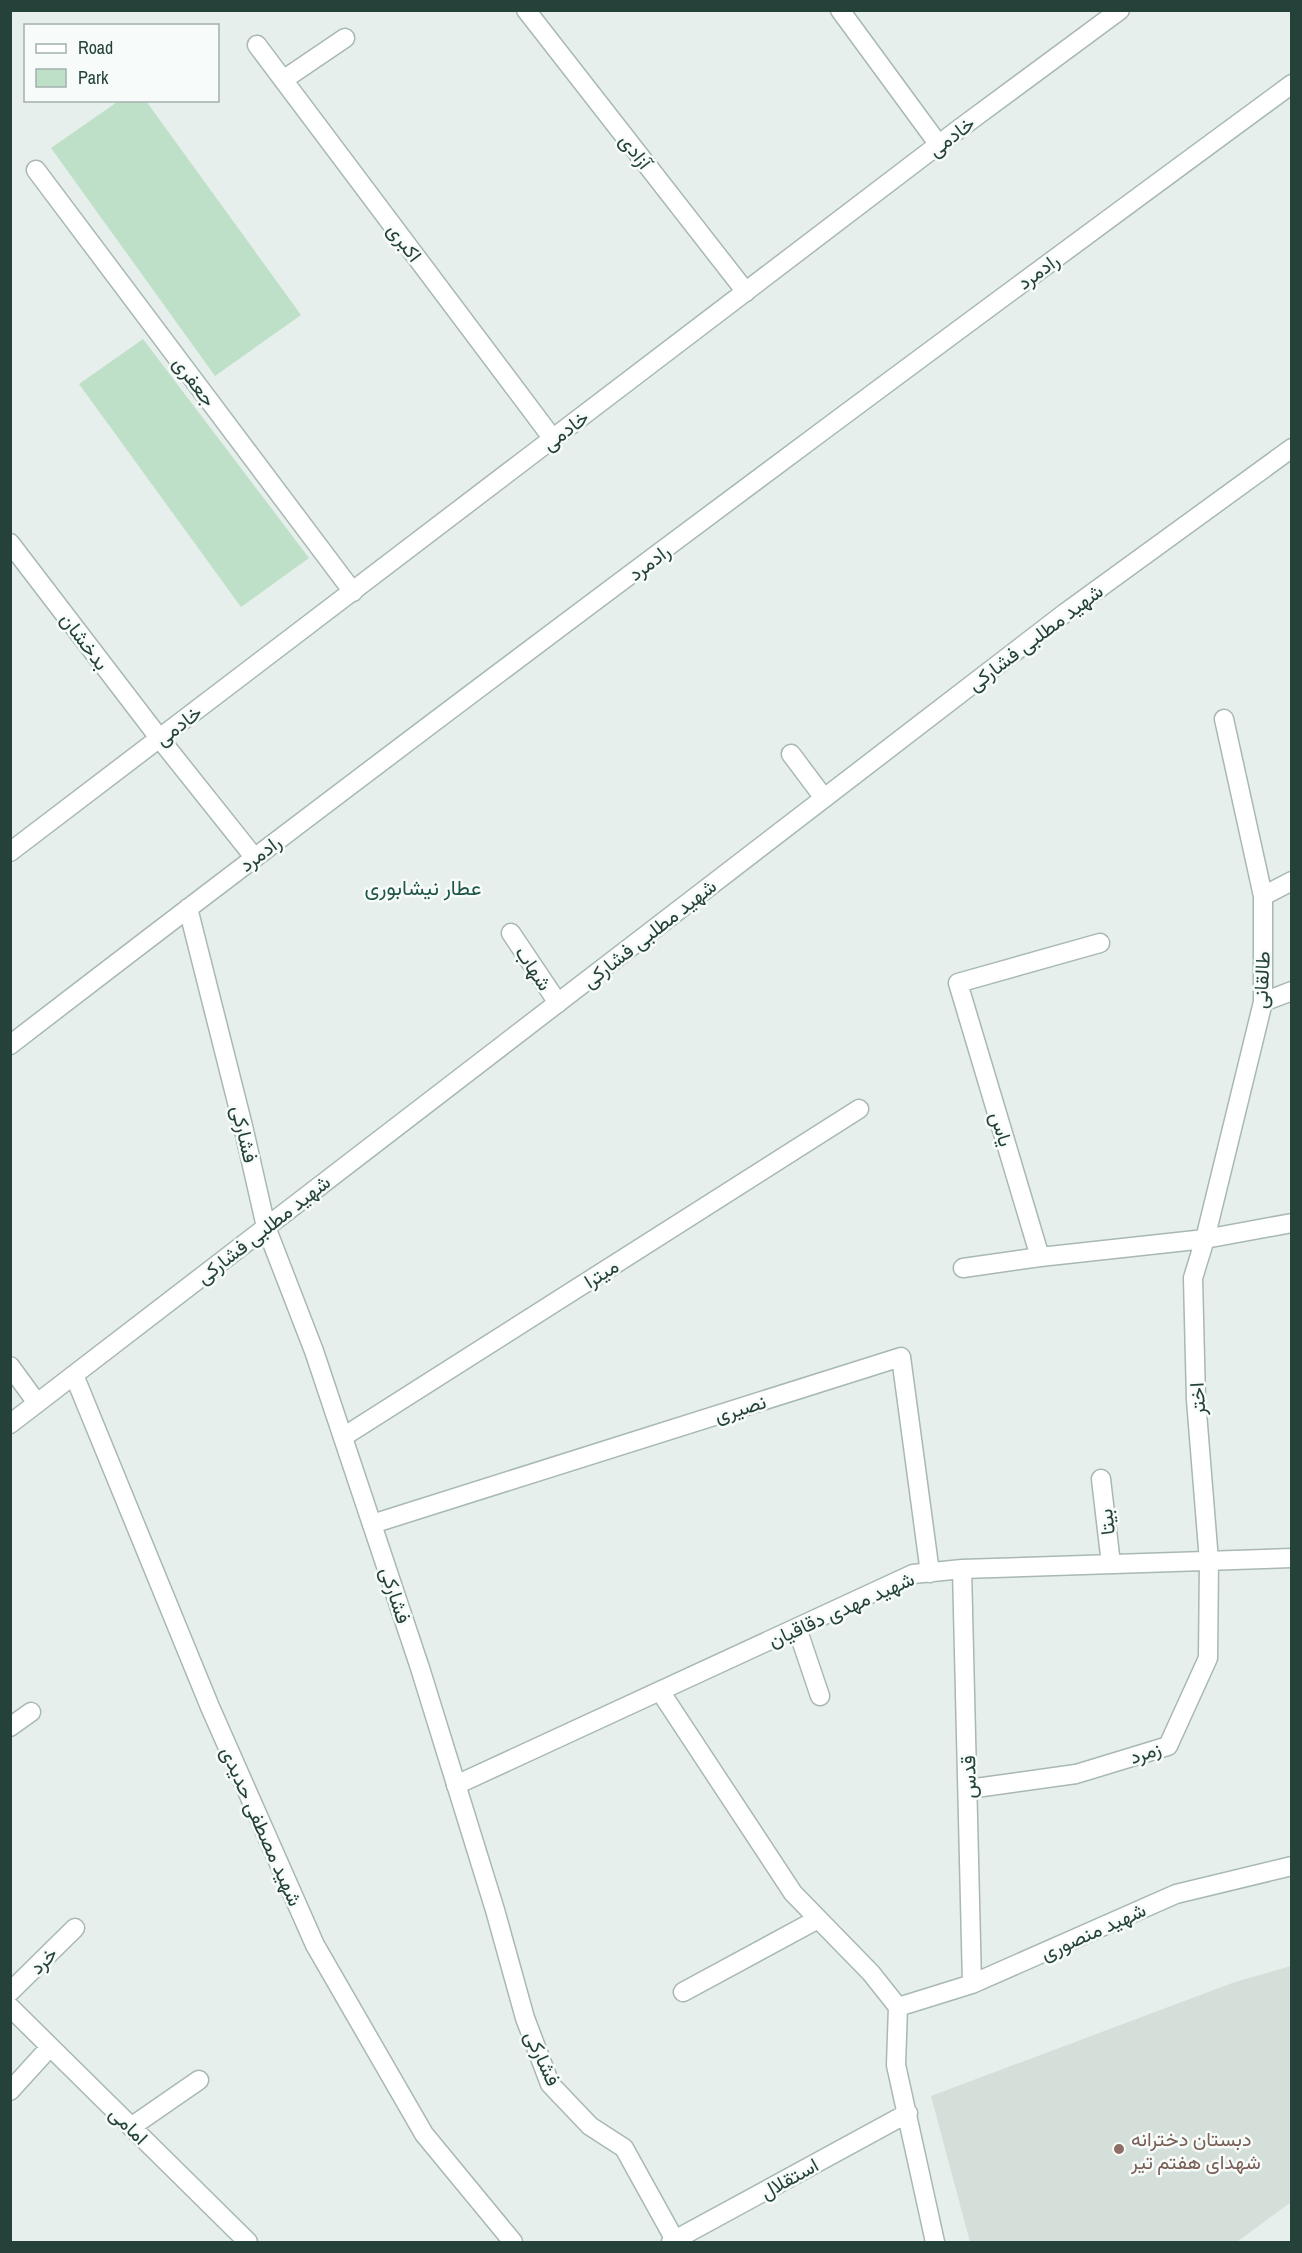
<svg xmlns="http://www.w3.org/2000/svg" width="1302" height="2253" font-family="'Archivo Narrow',Vazirmatn,sans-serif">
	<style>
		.built { fill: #d4dfda }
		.green { fill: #bfe0c8 }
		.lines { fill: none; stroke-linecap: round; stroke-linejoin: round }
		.minor-casing { stroke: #a8b8b2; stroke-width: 21 }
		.tertiary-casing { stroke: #a8b8b2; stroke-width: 21 }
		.minor { stroke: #fff; stroke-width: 18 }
		.tertiary { stroke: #fff; stroke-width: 18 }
		.education-dot { fill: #8d6e63; stroke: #f7fbf9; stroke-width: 2 }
		.labels { text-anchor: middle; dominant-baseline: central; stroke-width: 5; stroke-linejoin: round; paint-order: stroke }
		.street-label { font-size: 20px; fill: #24423a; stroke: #f7fbf9 }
		.education-label { font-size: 20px; fill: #785e54; stroke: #f7fbf9; text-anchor: start }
		.neighbourhood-label { font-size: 21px; fill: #1f5548; stroke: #f7fbf9 }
	</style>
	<rect width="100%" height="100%" fill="#e6efeb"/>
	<path class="built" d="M1291,1966v236l-54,40h-267l-39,-146 304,-114z"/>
	<path class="green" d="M120,100l26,1 155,214 -86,61 -164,-228z
		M143,339l166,219 -68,49 -162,-223z"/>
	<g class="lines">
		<defs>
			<path id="minor" d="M526,10l220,282
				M840,10l99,135
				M257,45l296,394
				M283,80l62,-42
				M36,170l317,422
				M10,543l150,196 94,118
				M791,754l33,44
				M1263,896l29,-15
				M511,933l47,70
				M1100,943l-142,40 82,274 165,-18 87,-16
				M1263,1002l29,-11
				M963,1268l77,-11
				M10,1366l27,37
				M74,1375l136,332 105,238 109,189 89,108
				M343,1437l516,-328
				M1101,1479l10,85
				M372,1524l529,-167 29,216
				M962,1569l10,415
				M797,1628l23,68
				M660,1691l133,202 78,80 27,34 -2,58 39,177
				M10,1727l21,-15
				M456,1785l457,-211 49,-5 330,-11
				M968,1789l108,-15 92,-28 40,-88 1,-97 -13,-161 -3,-122 12,-39 58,-237v-106l-39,-177
				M10,1992l65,-64
				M683,1992l135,-73
				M10,2007l238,235
				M898,2007l74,-23 204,-90 116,-28
				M10,2091l40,-44
				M131,2127l68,-47
				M671,2242l237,-129"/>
			<path id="tertiary" d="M10,852l949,-723 161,-119
				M188,908l55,218 23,101 48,124 106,317 75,242 30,108 25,66 40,42 34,22 52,94
				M10,1045c423,-326 852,-645 1282,-961
				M10,1424l1055,-811 227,-165"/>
		</defs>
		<use href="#minor" class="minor-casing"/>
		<use href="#tertiary" class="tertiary-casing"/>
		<use href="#minor" class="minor"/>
		<use href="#tertiary" class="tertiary"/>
	</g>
	<circle class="education-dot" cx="1119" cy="2149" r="6"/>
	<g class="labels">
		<g class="street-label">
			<text transform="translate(951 136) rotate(-37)">خادمی</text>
			<text transform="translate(636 151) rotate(52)">آزادی</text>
			<text transform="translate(405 242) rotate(53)">اکبری</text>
			<text transform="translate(1038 271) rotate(-36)">رادمرد</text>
			<text transform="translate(195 381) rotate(53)">جعفری</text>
			<text transform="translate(565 430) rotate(-37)">خادمی</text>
			<text transform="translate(649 562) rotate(-37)">رادمرد</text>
			<text transform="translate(1035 637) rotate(-37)">شهید مطلبی فشارکی</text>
			<text transform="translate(85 641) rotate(53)">بدخشان</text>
			<text transform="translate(178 725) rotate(-37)">خادمی</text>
			<text transform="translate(260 853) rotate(-37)">رادمرد</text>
			<text transform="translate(649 933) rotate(-38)">شهید مطلبی فشارکی</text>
			<text transform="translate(534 968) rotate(56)">شهاب</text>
			<text transform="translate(1261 980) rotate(-87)">طالقانی</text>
			<text transform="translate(1002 1129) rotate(73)">یاس</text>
			<text transform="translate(245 1134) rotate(77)">فشارکی</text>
			<text transform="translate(263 1229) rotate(-38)">شهید مطلبی فشارکی</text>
			<text transform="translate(601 1273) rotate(-32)">میترا</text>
			<text transform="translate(1197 1399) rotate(-93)">اختر</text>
			<text transform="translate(740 1408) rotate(-17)">نصیری</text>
			<text transform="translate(1106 1522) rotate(-97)">بیتا</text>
			<text transform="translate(396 1595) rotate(72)">فشارکی</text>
			<text transform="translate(841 1609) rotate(-24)">شهید مهدی دقاقیان</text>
			<text transform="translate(1145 1752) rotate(-19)">زمرد</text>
			<text transform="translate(968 1777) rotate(-91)">قدس</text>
			<text transform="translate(262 1826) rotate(66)">شهید مصطفی حدیدی</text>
			<text transform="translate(1093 1931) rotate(-24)">شهید منصوری</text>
			<text transform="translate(43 1960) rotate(-45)">خرد</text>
			<text transform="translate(543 2058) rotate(65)">فشارکی</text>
			<text transform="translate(129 2125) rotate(45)">امامی</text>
			<text transform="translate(789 2178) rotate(-29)">استقلال</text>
		</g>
		<g class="education-label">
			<text x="1131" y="2138">دبستان دخترانه<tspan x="1131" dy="23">شهدای هفتم تیر</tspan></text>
		</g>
		<g class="neighbourhood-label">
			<text x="423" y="887">عطار نیشابوری</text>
		</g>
	</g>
	<rect width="1302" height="2253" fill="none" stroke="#24423a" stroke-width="24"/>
	<rect x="24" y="24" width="195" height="78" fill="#f7fbf9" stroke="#a3b1ad" stroke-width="1.5"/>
	<rect x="36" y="44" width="30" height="9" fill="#ffffff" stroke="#a3b1ad" stroke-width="1.5"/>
	<text x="78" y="54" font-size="18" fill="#24423a">Road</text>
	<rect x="36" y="69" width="30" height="18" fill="#bfe0c8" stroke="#a3b1ad" stroke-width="1.5"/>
	<text x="78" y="84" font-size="18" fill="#24423a">Park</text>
</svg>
